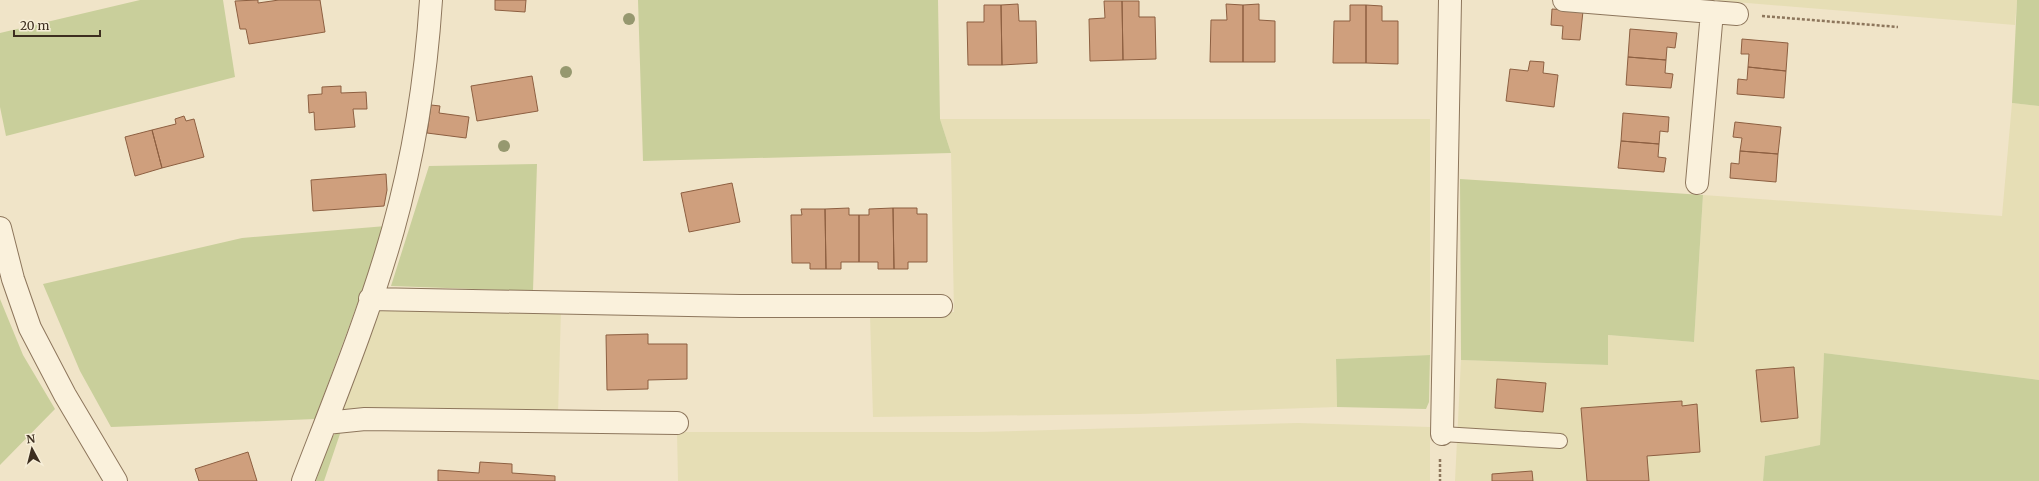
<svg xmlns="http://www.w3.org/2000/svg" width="2039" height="481" font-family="Merriweather,serif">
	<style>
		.farmland { fill: #e6deb5 }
		.green { fill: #c9cf9b }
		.building { fill: #cf9f7d; stroke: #8d5f41 }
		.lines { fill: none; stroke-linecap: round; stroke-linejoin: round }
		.service-casing { stroke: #8d765c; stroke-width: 16 }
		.minor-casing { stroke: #8d765c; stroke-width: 24 }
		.tertiary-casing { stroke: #8d765c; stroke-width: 24 }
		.path { stroke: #8d765c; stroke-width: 2.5; stroke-dasharray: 3 2; stroke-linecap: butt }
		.service { stroke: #faf1dc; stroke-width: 14 }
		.minor { stroke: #faf1dc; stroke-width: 22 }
		.tertiary { stroke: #faf1dc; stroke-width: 22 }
		.tree { fill: #96986f }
	</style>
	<rect width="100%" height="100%" fill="#f0e4c8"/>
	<path class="farmland" d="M1711,0h306l-2,25z
		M2012,103l27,3v274l-215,-27 -4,92 -55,11 -2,25h-308l6,-121 147,5v-30l86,7 9,-147 299,21z
		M940,119h490v236l-94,4 1,48 -198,7 -266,3 -3,-102 84,-3 -3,-159z
		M389,307l172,4 -3,103 -216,-3 34,-99z
		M1298,423l132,4v54h-752l-1,-49h302z"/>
	<path class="green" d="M140,0h83l12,77 -229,59 -6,-29v-74z
		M638,0h300l2,119 11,34 -308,8z
		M2017,0h22v106l-27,-3z
		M537,164l-4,127 -142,-5 38,-120z
		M1460,179l243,16 -9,147 -86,-7v30l-147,-5z
		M386,226l-71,193 -204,8 -31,-56 -37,-87 199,-46z
		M0,299l23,56 32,54 -55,56z
		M1824,353l215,27v101h-276l2,-25 55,-11z
		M1430,355l-1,47 -3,7 -89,-2 -1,-48z
		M342,428l-18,53h-8c5,-14 12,-47 26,-53z"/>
	<path class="building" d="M258,0v3l21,-3h41l5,32 -76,12 -3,-15h-6l-5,-28z
		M495,0h31l-1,12 -30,-2z
		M1104,1h18l1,59 -33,1 -1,-42 16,-1z
		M1122,1h17v16h16l1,42 -33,1z
		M1018,4l1,17h17l1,42 -35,2 -1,-60z
		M1226,4l17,1v57h-33l1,-42h16z
		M1259,4v16l16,1v41h-32v-57z
		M984,5h17l1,60h-34l-1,-43h17z
		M1350,5h16v58h-33l1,-42h16z
		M1366,5l16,1v15h16v43l-32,-1z
		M1552,9l31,2 -3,29 -18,-1 1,-13 -12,-1z
		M1630,29l47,4 -2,15 -8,-1 -1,13 -38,-3z
		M1742,39l46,4 -2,28 -38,-4 1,-13h-8z
		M1628,57l38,3 -1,13 8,1 -2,14 -45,-3z
		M1530,61l14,1 -1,11 15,2 -4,32 -48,-6 4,-32 18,2z
		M1748,67l38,4 -2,27 -47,-4 1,-15 9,1z
		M532,76l6,35 -61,10 -6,-35z
		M341,86v7l25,-1 1,17h-14l2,18 -40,3 -1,-18 -5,1 -1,-18 14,-1v-7z
		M431,105l9,1 -1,7 30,4 -3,21 -39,-5z
		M1623,113l46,4 -1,15 -8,-1 -1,13 -38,-3z
		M184,116l2,5 8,-2 10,38 -42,11 -10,-38 24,-6 -1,-5z
		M1735,122l46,5 -3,27 -38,-3 2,-13 -9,-1z
		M152,130l10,38 -27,8 -10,-39z
		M1621,141l38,3 -1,13 8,1 -2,14 -46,-4z
		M1740,151l38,3 -2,28 -46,-4 1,-15 8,1z
		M386,174l1,16 -3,16 -71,5 -2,-31z
		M732,183l8,39 -51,10 -8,-39z
		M849,208v7h10v47h-18v7h-15l-1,-60z
		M893,208h24v6h10v48h-19v7h-14z
		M893,208l1,61h-16v-7h-19v-47h10v-6z
		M801,209h24l1,60h-16v-6h-18l-1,-48h11z
		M648,334v10h39v35l-39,1v9l-41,1 -1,-55z
		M1794,367l4,51 -37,4 -5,-52z
		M1497,379l49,4 -3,29 -48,-4z
		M1682,401v5l15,-2 3,48 -53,4 2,25h-62l-6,-73z
		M248,452l9,29h-58l-4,-12z
		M480,462l32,2v9l43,3v5h-117v-11l41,3z
		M1532,471l1,10h-41v-7z"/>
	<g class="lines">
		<defs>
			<path id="service" d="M1442,434l118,7"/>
			<path id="minor" d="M1564,0l173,14
				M1697,183l15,-171
				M370,299l370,7h201
				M326,423l39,-4 312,4
				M1442,434l8,-434
				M303,481c32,-83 66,-166 90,-251 21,-75 33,-153 38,-230"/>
			<path id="tertiary" d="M0,228l13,51 17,49 35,67 51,86"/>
		</defs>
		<use href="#service" class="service-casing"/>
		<use href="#minor" class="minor-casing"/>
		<use href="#tertiary" class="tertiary-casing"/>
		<path class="path" d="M1762,16l136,11
			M1440,459v22"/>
		<use href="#service" class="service"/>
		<use href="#minor" class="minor"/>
		<use href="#tertiary" class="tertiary"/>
	</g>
	<g class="tree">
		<circle cx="629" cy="19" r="6"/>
		<circle cx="566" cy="72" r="6"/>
		<circle cx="504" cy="146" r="6"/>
	</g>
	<g transform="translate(32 449) rotate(353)" stroke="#f7eed8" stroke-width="3" paint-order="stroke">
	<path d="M0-3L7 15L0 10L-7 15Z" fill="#3d2e20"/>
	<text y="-6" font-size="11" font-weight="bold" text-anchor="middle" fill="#3d2e20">N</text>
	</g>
	<path d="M14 30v6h86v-6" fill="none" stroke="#3d2e20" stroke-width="2"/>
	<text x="20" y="30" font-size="12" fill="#3d2e20" stroke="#f7eed8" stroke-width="3" paint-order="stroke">20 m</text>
</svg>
